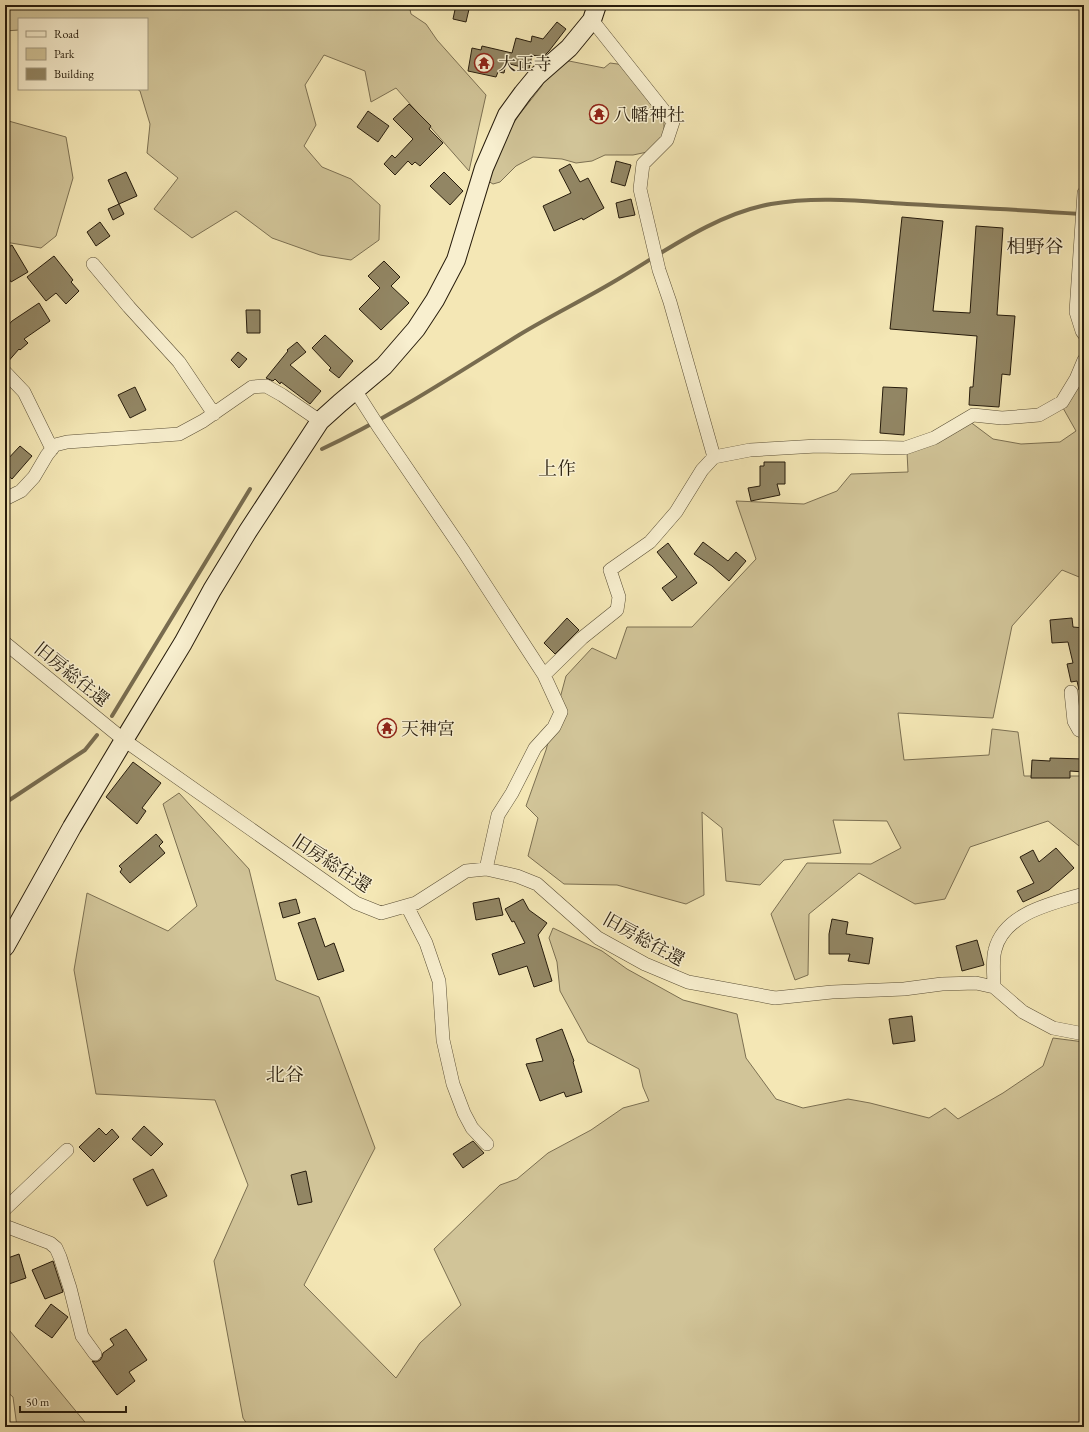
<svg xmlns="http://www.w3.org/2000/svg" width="1089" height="1432" font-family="'EB Garamond','Noto Serif JP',serif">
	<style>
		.green { fill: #d1c498; stroke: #7c7052 }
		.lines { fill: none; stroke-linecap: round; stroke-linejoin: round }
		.stream { stroke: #786c4f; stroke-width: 4 }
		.building { fill: #928664; stroke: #271c0c }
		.street-casing { stroke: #5a4f36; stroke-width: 14 }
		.secondary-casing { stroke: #271c0c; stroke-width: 20 }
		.street { stroke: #f8efcf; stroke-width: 13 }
		.secondary { stroke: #f8efcf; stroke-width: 18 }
		.labels { text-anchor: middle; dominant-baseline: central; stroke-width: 3; stroke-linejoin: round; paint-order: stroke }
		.poi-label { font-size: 18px; fill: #271c0c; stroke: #f8efcf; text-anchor: start }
		.street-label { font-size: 18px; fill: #271c0c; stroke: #f8efcf }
		.neighbourhood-label { font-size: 19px; fill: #271c0c; stroke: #f8efcf }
	</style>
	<rect width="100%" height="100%" fill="#f4e7b5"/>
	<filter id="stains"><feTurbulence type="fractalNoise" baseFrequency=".005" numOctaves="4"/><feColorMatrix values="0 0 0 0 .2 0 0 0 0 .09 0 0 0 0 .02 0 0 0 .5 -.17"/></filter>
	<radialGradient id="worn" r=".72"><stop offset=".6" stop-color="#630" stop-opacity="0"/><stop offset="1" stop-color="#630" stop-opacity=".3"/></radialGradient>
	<path class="green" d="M5,5h404l2,9 15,10 11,16 49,55 -17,76 -73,-83 -25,14 -6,-31 -41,-16 -19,30 11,40 -12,21 18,21 29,12 29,26 -1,35 -28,20 -31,-5 -48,-17 -36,-27 -44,27 -38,-29 24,-31 -31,-25 3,-29 -10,-33 -3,-2h10v-70h-128v11l-14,1z
		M569,61l35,7 6,-5 15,2 39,55v15l-12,16 -19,4h-28l-13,6 -16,2 -14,-4 -29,-2 -17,9 -16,16 -7,2 -5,-3 17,-45 14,-21 22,-28 5,-8 16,-16z
		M5,120l61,17 7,41 -17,58 -15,12 -36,-6z
		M1084,370v209l-22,-9 -50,56 -19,92 -95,-5 6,47 85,-5 3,-26 26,3 6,44h60v74l-36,-29 -78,26 -25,52 -30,5 -56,-31 -50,41 -1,61 -13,5 -24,-66 36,-51 64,1 30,-16 -14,-27 -54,-1 8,33 -57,7 -24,25 -34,-4 -4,-53 -20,-16 2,83 -18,9 -69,-19 -53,-1 -36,-28 10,-38 -12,-12 20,-56 20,-74 26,-28 24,11 11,-32h65l64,-68 -20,-58 68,3 33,-13 14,-17 57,-2 -1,-20 62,-31 24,18 28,5 39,-2 16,-11 -13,-23z
		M179,793l70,76 27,111 43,17 56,151 -71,137 92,93 24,-35 41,-38 -27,-56 66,-64 17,-6 31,-26 43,-23 32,-22 26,-7 -6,-14 -4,-18 -51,-27 -28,-51 -3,-29 -8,-24 4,-10 49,23 25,18 56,31 54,14 9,44 30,41 27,9 45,-9 22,4 59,15 16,-10 13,11 45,-26 40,-27 10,-28 31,4v385h-835l-6,-9 -29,-157 34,-76 -33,-85 -119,-6 -22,-124 13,-77 81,38 29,-25 -34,-102z
		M5,1325l84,102h-72l-4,-30 -8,-7z"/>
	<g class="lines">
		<path class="stream" d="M322,449c69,-32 132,-74 197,-114 33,-20 68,-37 101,-57 47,-28 96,-64 151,-74 45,-8 91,-3 136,0 58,3 116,6 174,10
			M112,716l138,-227
			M5,803l80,-53 12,-15"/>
	</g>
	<path class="building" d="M456,5h14l-4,17 -13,-3z
		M557,22l9,7 -17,22 -6,6 -11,-2 -3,14 -23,-6 -2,10 -6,-1 -2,5 -28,-6 4,-23 9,2 1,-4 30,7 4,-15 15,4 1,-6 11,3z
		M409,104l22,22 -2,3 14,14 -23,23 -5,-4 -3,3 -4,-4 -13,14 -11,-11 8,-9 3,3 18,-19 -20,-20z
		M593,106l14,2 -3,14 -14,-2z
		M368,111l21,15 -11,16 -21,-15z
		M616,161l15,4 -6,21 -14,-4z
		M570,164l10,18 8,-4 16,30 -21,12 -1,-2 -28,13 -11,-25 28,-13 -12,-23z
		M126,172l11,24 -18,8 -11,-24z
		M444,172l19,19 -13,14 -20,-19z
		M631,199l4,16 -16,3 -3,-15z
		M119,204l5,10 -11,6 -5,-11z
		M902,217l41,4 -10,90 37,2 6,-87 27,2 -6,87 18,1 -5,59 -8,-1 -3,33 -30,-2 1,-18h3l4,-51 -87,-7z
		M100,222l10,14 -14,10 -9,-14z
		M12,245l16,27 -17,10 -6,-11v-22z
		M54,256l19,24 -2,2 8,9 -13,13 -10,-11 -10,8 -19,-24z
		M384,261l16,16 -9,9 18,17 -28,27 -22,-21 21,-21 -12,-12z
		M39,303l11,18 -26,18 4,4 -8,7 -1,-1 -13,15h-1v-35l7,-8z
		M246,310h14v23h-13z
		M325,335l28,26 -14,17 -10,-8 2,-2 -19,-20z
		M297,342l9,10 -16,13 31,26 -11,13 -29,-22 -1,2 -5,-5 -2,2 -7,-3 22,-27 -1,-1z
		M238,352l9,7 -8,9 -8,-8z
		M135,387l11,23 -16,8 -12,-23z
		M883,387l24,1 -3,47 -24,-2z
		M20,446l12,10 -20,23 -7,-6v-11z
		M764,462h21v22h-8l3,11 -29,6 -3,-13 12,-2v-20h4z
		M703,542l25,19 8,-9 10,9 -17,20 -17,-15 -18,-12z
		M668,543l29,40 -25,18 -10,-13 15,-11 -20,-25z
		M567,618l12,12 -24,24 -11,-11z
		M1072,618l1,9 11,1v62h-5l-2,-9 -6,1 -4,-18 6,-1 -5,-21 -16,1 -2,-23z
		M1050,758l34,1v13l-14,-1v7h-39l1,-18 18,1z
		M133,762l28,21 -19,25 4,3 -9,13 -31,-27z
		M156,834l7,8 -4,4 6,7 -35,30 -10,-11 2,-3 -3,-3z
		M1056,848l18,20 -25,22 -26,12 -6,-11 17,-8 -14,-26 13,-7 6,12z
		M499,898l4,17 -27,5 -3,-17z
		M296,899l4,14 -17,5 -4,-15z
		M523,899l6,11 18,13 -9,12 14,46 -18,6 -7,-21 -28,9 -7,-21 33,-11 -11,-22 -2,1 -7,-13z
		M315,918l10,29 9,-4 10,28 -26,9 -20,-57z
		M832,919l16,3 -2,12 27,4 -4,26 -21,-3 2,-7h-21v-20z
		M977,940l7,25 -22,6 -6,-25z
		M912,1016l3,25 -22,3 -4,-25z
		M562,1029l12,32 -1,1 9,30 -16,5 -2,-5 -24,9 -14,-37 17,-3 -7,-22z
		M144,1126l19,18 -12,12 -19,-17z
		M99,1128l7,7 6,-6 7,8 -25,25 -15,-15z
		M473,1141l11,12 -21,15 -10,-14z
		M153,1169l14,27 -20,10 -14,-27z
		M306,1171l6,31 -14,3 -7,-30z
		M19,1254l7,24 -17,6 -4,-11v-14z
		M53,1261l10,31 -18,7 -13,-29z
		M51,1304l17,13 -16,21 -17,-12z
		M126,1329l21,31 -18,12 6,9 -18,14 -25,-34 4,1 4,-2 2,-3 1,-4 11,-8 -4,-6z"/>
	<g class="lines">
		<defs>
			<path id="street" d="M592,20l81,102 -6,18 -24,24 -3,25 19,81 11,32 44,155
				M1084,193l-8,119 6,19 2,3
				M93,264l36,43 50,55 35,52
				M5,372l19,20 28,57
				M355,390l23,36 86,126 80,123 17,37 -7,15 -19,21 -23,45 -14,22 -12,54
				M5,499l16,-8 13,-14 13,-22 8,-10 12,-3 112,-8 24,-13 49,-34 14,-1 16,9 38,26
				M5,643l119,97 232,163 25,10 35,-10 50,-32 20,-2 31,7 20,8 61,54 47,26 43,18 87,16 57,-6 72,-3 38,-5 34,-1 18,4 29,25 30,16 31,6
				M544,675l38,-37 35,-28 2,-13 -9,-27 40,-28 26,-30 26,-42 12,-13 36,-7 67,-4 88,2 29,-10 39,-23 29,3 37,-3 23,-13 14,-23 8,-19
				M1071,692l3,29 5,9 5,2
				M407,906l19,37 13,38 4,59 10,44 11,29 8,15 15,16
				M994,987c0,-12 -2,-26 1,-37 9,-37 58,-47 89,-56
				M5,1209l62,-59
				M5,1226l45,17 6,5 4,9 10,31 12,48 13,18"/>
			<path id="secondary" d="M5,947l67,-120 52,-87 59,-97 29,-53 36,-59 72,-110 20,-18 44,-37 32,-37 19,-29 21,-40 28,-92 23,-53 16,-22 14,-17 32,-28 23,-28 5,-15"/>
		</defs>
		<use href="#street" class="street-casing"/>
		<use href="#secondary" class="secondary-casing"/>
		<use href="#street" class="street"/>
		<use href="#secondary" class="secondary"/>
	</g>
	<defs>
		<symbol id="temple-ring" viewBox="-11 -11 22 22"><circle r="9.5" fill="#f8efcf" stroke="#8f2418" stroke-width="1.5"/><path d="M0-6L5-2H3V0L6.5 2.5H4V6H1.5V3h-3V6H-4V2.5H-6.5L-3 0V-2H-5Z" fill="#8f2418"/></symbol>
	</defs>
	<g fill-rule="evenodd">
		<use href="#temple-ring" x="473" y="52" width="22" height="22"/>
		<use href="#temple-ring" x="588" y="103" width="22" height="22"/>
		<use href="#temple-ring" x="376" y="717" width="22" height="22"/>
	</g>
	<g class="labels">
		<g class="poi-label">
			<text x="498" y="63">大正寺</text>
			<text x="613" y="114">八幡神社</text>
			<text x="401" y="728">天神宮</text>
		</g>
		<g class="street-label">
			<text transform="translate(72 674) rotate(39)">旧房総往還</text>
			<text transform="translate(332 863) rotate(33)">旧房総往還</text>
			<text transform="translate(644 939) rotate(29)">旧房総往還</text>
		</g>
		<g class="neighbourhood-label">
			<text x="1035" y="246">相野谷</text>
			<text x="557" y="468">上作</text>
			<text x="285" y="1074">北谷</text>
		</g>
	</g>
	<rect width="1089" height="1432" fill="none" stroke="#f4e7b5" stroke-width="20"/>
	<rect x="6" y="6" width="1077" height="1420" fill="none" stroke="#271c0c" stroke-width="2"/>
	<rect x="10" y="10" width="1069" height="1412" fill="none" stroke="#271c0c"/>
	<rect x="18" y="18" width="130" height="72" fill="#f8efcf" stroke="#a49b81"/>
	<rect x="26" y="31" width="20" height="6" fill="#f8efcf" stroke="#a49b81"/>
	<text x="54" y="38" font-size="12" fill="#271c0c">Road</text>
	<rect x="26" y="48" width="20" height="12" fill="#d1c498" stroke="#a49b81"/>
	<text x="54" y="58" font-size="12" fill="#271c0c">Park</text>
	<rect x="26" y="68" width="20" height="12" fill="#928664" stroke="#a49b81"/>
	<text x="54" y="78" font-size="12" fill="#271c0c">Building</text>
	<path d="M20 1406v6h106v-6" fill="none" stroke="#271c0c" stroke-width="2"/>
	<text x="26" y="1406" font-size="12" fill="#271c0c" stroke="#f8efcf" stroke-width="3" paint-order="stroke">50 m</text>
	<rect width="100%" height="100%" filter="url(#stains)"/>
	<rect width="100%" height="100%" fill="url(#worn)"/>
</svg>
